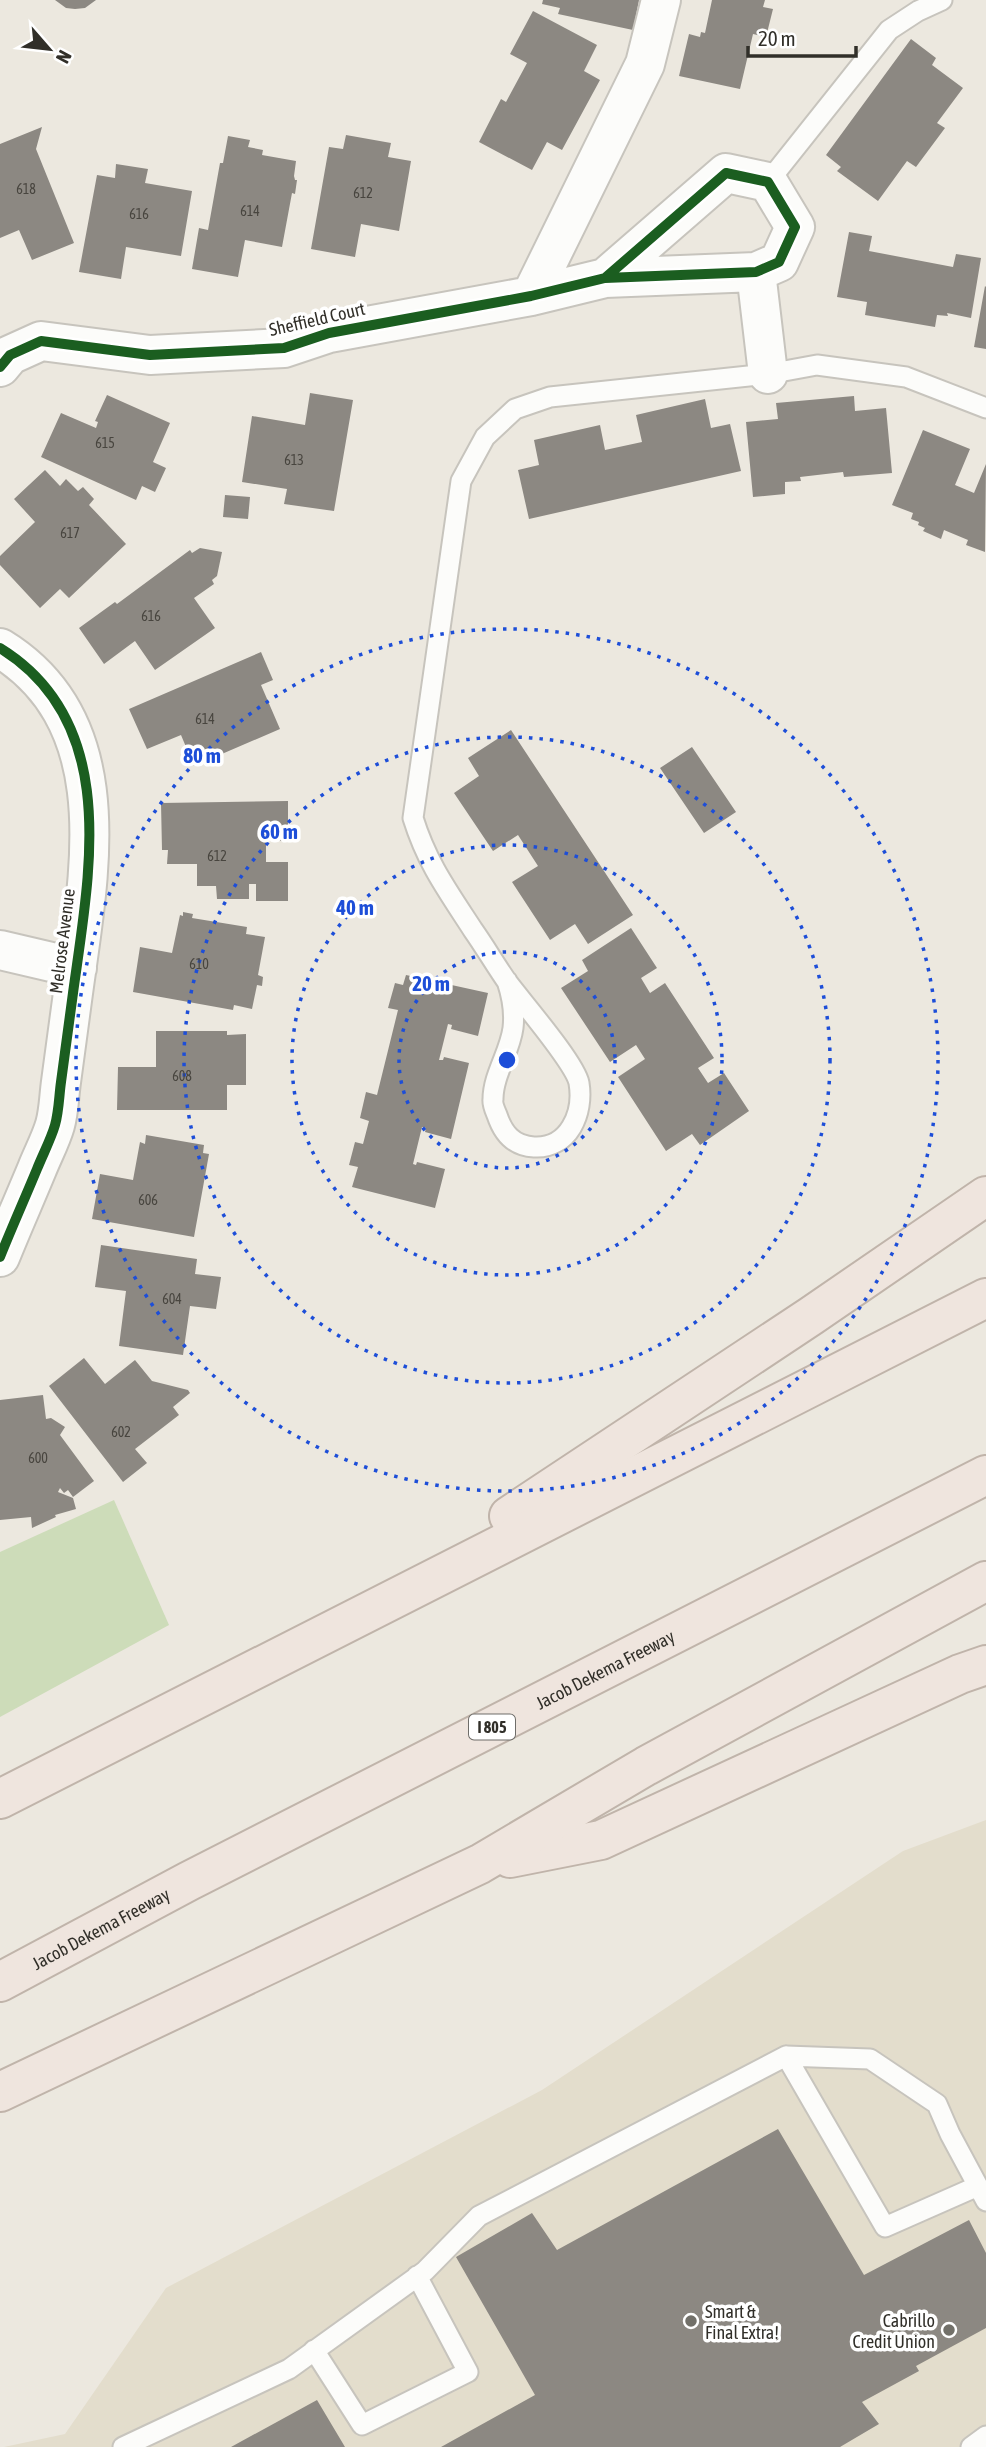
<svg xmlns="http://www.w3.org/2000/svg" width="986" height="2447" font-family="'Asap Condensed',sans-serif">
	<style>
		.built { fill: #e3ddcc }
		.green { fill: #cddcb9 }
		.building { fill: #8c8882 }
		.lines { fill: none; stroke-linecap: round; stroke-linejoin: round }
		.service-casing { stroke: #c7c4bd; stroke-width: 23 }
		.minor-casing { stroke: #c7c4bd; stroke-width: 42 }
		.motorway-casing { stroke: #c0b4aa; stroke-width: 42 }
		.service { stroke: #fcfcfa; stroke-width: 19 }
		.minor { stroke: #fcfcfa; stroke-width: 38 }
		.motorway { stroke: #efe5de; stroke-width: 38 }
		.cycleway-casing { stroke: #fff; stroke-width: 15 }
		.cycleway { stroke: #1b5e20; stroke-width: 10 }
		.ring { fill: none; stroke: #1d4ed8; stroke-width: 3.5; stroke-dasharray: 3.5 7 }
		.poi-dot { fill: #727069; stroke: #fff; stroke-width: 2.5 }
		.labels { text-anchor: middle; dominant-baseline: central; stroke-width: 7; stroke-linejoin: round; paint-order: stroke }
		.number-label { font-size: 14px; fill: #48453f }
		.shield { fill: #fff; stroke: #6f6d69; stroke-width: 2 }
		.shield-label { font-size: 16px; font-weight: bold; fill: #312f29 }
		.street-label { font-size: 18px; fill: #312f29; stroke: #fff }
		.poi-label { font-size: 18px; fill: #312f29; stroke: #fff; text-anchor: start }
		.centre { fill: #1d4ed8; stroke: #fff; stroke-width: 3.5 }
		.ring-label { font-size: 21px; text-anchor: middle; font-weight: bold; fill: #1d4ed8; stroke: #fff; stroke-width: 7; stroke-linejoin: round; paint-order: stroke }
	</style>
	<rect width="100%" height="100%" fill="#ece8df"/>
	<path class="built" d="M986,1820v627h-982l61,-13 101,-146 376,-198 361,-239z"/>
	<path class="green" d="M114,1500l55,125 -169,92v-165z"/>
	<path class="building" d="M55,0h41l-11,8 -10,1 -9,-1z
		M543,0h96l-6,30 -75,-16 2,-6 -18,-4z
		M712,0h53l-2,7 10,2 -7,28 -13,-3 -13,55 -61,-13 10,-42 11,3 1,-5 4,1z
		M533,11l64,34 -13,26 16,9 -38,70 -15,-8 -15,28 -53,-28 22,-43 5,3 21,-39 -17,-9z
		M911,39l25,19 -4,7 31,23 -26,35 8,5 -29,39 -9,-6 -29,40 -41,-30 4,-4 -15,-12z
		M42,127l-6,22 38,94 -42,17 -13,-30 -19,8v-94z
		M346,135l45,8 -3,14 23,4 -12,70 -38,-7 -6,33 -44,-8 18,-102 14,2z
		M228,136l22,4 -2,7 15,3 -1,5 34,6 -2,15 1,4h2l-2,14 -3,-1 -10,54 -37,-7 -7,37 -46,-8 7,-41 9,2 12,-67h3z
		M116,164l32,5 -3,14 47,8 -11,65 -55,-9 -5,32 -42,-7 18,-97 18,3z
		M849,232l23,4 -3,15 84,16 3,-13 25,4 -10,60 -24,-5 1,3 -11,-1 -2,12 -70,-12 2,-13 -30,-5z
		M985,286l1,1v62l-12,-2z
		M310,393l43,7 -19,111 -50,-7 3,-15 -45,-7 10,-66 53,9z
		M107,395l63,28 -17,39 13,6 -11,24 -13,-6 -6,14 -95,-43 20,-44 35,15 2,-6 -3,-1z
		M854,396l1,15 31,-3 6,65 -48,4 -1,-5 -43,5 1,4 -16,1v12l-32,3 -7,-75 32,-3 -2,-16z
		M705,399l6,29 19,-4 11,47 -212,48 -11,-49 21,-5 -5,-25 66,-15 5,25 37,-8 -6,-27z
		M923,430l47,19 -15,36 19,8 12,-29 -1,88 -19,-7 2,-5 -24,-10 -3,9 -18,-8 2,-3 -7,-3 1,-3 -8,-3 2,-6 -21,-8z
		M45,470l15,16 6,-7 12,12 5,-4 11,12 -5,6 37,39 -57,54 -9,-9 -20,19 -40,-43v-9l35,-34 -21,-23z
		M225,495l25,2 -2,22 -25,-2z
		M200,548l22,4 -5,24 -5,4 2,4 -20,14 21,30 -60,42 -20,-29 -31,23 -25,-36 36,-26 2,2 73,-54 2,3z
		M261,652l12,28 -12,5 19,44 -86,37 -13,-31 -34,14 -18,-40z
		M511,730l122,185 -45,29 -13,-20 -25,16 -38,-58 26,-16 -20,-31 -25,16 -39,-58 25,-17 -11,-18z
		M692,747l44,65 -32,21 -44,-65z
		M288,801v40h-22v21h22v39h-32v-17h-7v15h-32l-1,-13h-19v-22h-30l1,-14h-6l-1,-47z
		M183,912l10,2 -1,4 55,9 -1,7 19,3 -7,38 5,2 -1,9 -5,-1 -5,24 -18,-4 -1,5 -100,-18 7,-45 32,6 8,-38 3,1z
		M631,928l26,40 -16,10 9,15 15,-10 49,75 -16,10 10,15 16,-10 25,38 -49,34 -8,-11 -26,17 -48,-74 27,-18 -9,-14 -26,17 -49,-74 27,-17 -6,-11z
		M406,975l82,18 -10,43 -27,-7 1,-4 -4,-1 -9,36h4l1,-3 25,6 -18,76 -26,-7 1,-4 -4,-1 -9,37 3,1 1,-3 28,7 -10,39 -83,-21 6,-20 -9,-2 6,-23 8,2 6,-23 -9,-3 6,-26 11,3 21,-85 -10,-2 7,-25 8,2z
		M156,1031h71v4l19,-1v51h-19v25h-110l1,-43h38z
		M146,1135l58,10 -1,8 6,1 -15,83 -102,-18 8,-45 33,6 7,-38 5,2z
		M101,1245l96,14 -2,15 26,3 -5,32 -26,-3 -7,49 -64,-9 7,-55 -31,-4z
		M84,1358l21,26 30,-24 17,21 36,9 2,3 -17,14 6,8 -44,34 12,14 -24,19 -74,-96z
		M43,1395l3,24 5,-1 14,9 -5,8 34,46 -21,16 -5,-7 -4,3 -4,-5 -2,4 15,6 3,11 -21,6 1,2 -24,11 -1,-11 -31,3v-120z
		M778,2129l86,146 105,-55 17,33v75l-70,38 3,5 -57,31 17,22 -39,23h-399l94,-52 -79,-138 76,-44 25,37z
		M317,2400l28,47h-114z"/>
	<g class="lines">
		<defs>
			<path id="service" d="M768,182l121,-152 29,-19 24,-11
				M507,981c5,15 8,30 6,47 -3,24 -20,47 -20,71 -1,5 2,11 4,16 6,18 16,31 37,32 35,2 50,-34 45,-64 -4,-20 -56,-80 -71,-100 -12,-17 -23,-36 -35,-53 -26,-40 -46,-67 -60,-112l48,-337 24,-44 30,-28 35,-12 218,-23 49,-9 89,12 80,31
				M786,2056l99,171 93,-41
				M314,2350l48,75 106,-53 -51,-96
				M123,2447l166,-78 136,-98 54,-55 307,-160 84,3 67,45 13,30 36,67
				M971,2447l15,-11"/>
			<path id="minor" d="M756,272l12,102
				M531,296l114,-232 16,-64
				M0,367l10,-12 31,-14 109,14 134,-7 45,-15 202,-37 74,-18 151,-6 23,-10 16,-35 -27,-45 -42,-9 -121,105
				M0,648c122,75 89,227 73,345 -4,30 -8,60 -12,89 -2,14 -2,29 -6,43 -4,14 -12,29 -18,44 -12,29 -25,58 -37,88
				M0,950l77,18"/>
			<g id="motorway">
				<path d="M509,1516l302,-200 175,-120"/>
				<path d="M0,1799l986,-501"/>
				<path d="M510,1858l91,-18 359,-166 26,-9"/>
				<path id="s1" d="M0,1982l189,-101 797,-406"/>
				<path d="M0,2092l480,-228 166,-98 340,-185"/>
			</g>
		</defs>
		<use href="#service" class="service-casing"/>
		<use href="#minor" class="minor-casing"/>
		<use href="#motorway" class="motorway-casing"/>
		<use href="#service" class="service"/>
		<use href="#minor" class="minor"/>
		<use href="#motorway" class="motorway"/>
		<defs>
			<path id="cycleway" d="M0,367l10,-12 31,-14 109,14 134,-7 45,-15 202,-37 74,-18 151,-6 23,-10 16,-35 -27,-45 -42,-9 -121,105
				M0,648c122,75 89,227 73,345 -4,30 -8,60 -12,89 -2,14 -2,29 -6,43 -4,14 -12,29 -18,44 -12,29 -25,58 -37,88"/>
		</defs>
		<use href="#cycleway" class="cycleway-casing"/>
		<use href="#cycleway" class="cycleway"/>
	</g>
	<g class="ring">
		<circle cx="507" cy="1060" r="108"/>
		<circle cx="507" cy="1060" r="215"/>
		<circle cx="507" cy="1060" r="323"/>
		<circle cx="507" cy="1060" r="431"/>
	</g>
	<g class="poi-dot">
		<circle cx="691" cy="2321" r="7"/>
		<circle cx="949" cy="2330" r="7"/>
	</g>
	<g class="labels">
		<g class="number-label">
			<text x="26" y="189">618</text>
			<text x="363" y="193">612</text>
			<text x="250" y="211">614</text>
			<text x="139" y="214">616</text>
			<text x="105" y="443">615</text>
			<text x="294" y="460">613</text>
			<text x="70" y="533">617</text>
			<text x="151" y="616">616</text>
			<text x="205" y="719">614</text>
			<text x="217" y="856">612</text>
			<text x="199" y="964">610</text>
			<text x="182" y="1076">608</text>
			<text x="148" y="1200">606</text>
			<text x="172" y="1299">604</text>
			<text x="121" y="1432">602</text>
			<text x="38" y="1458">600</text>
		</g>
		<rect class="shield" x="469" y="1714.5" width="46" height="25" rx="5"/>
		<g class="shield-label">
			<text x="492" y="1727">I 805</text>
		</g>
		<g class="street-label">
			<text transform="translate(317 319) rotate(-13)">Sheffield Court</text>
			<text transform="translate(62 941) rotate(-83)">Melrose Avenue</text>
			<text stroke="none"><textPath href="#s1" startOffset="681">Jacob Dekema Freeway</textPath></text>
			<text stroke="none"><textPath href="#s1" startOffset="114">Jacob Dekema Freeway</textPath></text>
		</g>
		<g class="poi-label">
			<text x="705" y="2311">Smart &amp;<tspan x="705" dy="21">Final Extra!</tspan></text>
			<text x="935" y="2320" text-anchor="end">Cabrillo<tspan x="935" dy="21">Credit Union</tspan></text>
		</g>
	</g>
	<circle cx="507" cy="1060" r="10" class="centre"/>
	<g class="ring-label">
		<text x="202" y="763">80 m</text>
		<text x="279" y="839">60 m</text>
		<text x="355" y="915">40 m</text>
		<text x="431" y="991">20 m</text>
	</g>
	<g transform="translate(49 49) rotate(118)" stroke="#ffffff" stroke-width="5" paint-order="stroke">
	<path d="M0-5L12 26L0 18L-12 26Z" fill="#312f29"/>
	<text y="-10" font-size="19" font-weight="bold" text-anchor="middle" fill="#312f29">N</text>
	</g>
	<path d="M748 46v10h108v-10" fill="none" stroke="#312f29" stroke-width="3.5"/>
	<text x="758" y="46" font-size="21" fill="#312f29" stroke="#ffffff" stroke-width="5" paint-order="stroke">20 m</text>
</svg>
